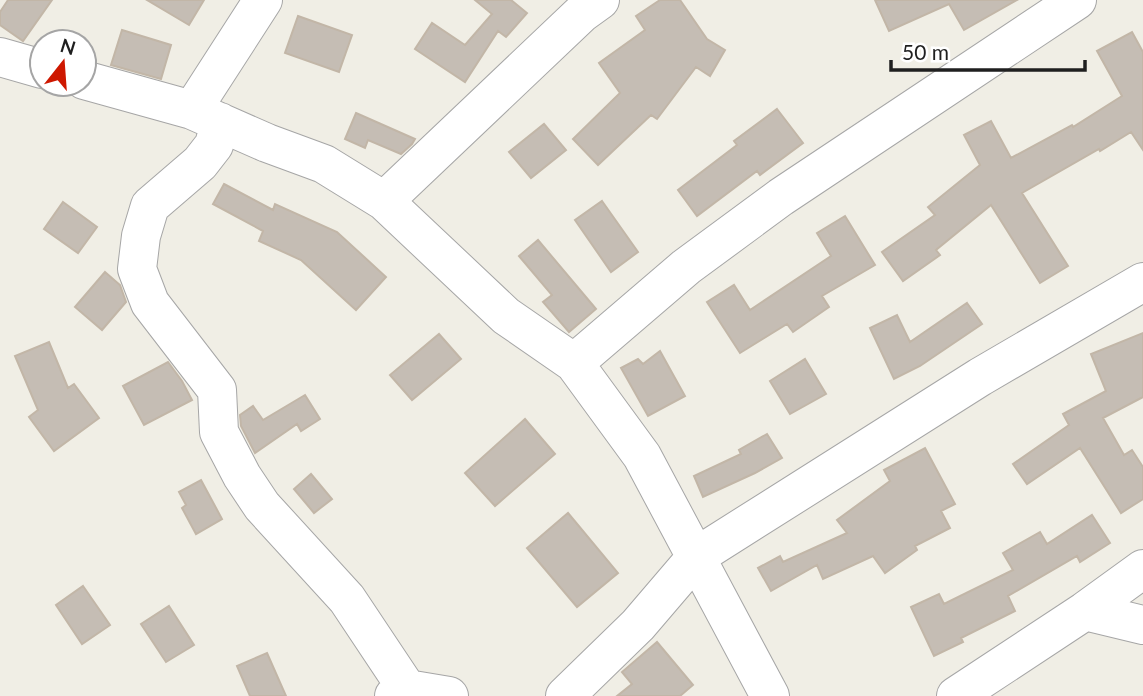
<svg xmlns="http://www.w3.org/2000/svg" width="1143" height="696" font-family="Lato,sans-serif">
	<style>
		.building { fill: #c5bdb4; stroke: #c2b6a7; stroke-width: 2 }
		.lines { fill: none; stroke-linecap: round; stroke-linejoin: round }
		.minor-casing { stroke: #a6a6a6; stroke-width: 40 }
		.minor { stroke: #fff; stroke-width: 38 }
	</style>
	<rect width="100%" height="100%" fill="#f0eee5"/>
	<path class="building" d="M8,0h44l-29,41 -23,-16v-13z
		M147,0h57l-15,25z
		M475,0h36l16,13 -21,24 -8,-6 -33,51 -50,-33 17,-26 33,22 27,-31z
		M660,0h20l27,39 18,11 -15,26 -14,-9 -39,52 -6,-4 -53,50 -25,-26 47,-46 -21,-30 46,-33 -9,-14z
		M875,0h142l-53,30 -15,-26 -60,27z
		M298,16l54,19 -13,37 -54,-19z
		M122,30l49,15 -10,34 -50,-14z
		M1132,32l11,20v98l-12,-18 -31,19 -1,-2 -77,44 46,73 -28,17 -49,-78 -55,45 4,5 -37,26 -21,-29 53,-37 -7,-8 52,-42 -16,-30 27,-14 20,37 61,-33 1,2 49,-31 -25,-45z
		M777,109l26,34 -43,32 -3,-4 -60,45 -19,-26 59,-45 -3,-4z
		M356,113l59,26 -3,5 -11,10 -33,-14 -3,8 -20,-9z
		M544,124l22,26 -35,28 -22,-26z
		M224,184l49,26 2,-6 62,28 49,45 -30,33 -55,-50 -42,-19 4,-10 -50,-27z
		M602,201l36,51 -27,20 -36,-52z
		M63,202l34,25 -19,26 -34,-24z
		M845,216l30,49 -53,31 7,11 -36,25 -6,-8 -47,29 -33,-51 27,-17 16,25 81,-54 -14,-23z
		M538,240l58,69 -27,23 -26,-30 9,-7 -33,-39z
		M105,272l15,13 6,17 -24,28 -27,-23z
		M967,303l15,21 -62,42 -26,13 -24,-51 27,-13 13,27z
		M1143,333v64l-40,21 21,37 8,-5 11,17v32l-22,14 -41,-65 -53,36 -14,-20 56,-39 -6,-11 43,-23 -15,-37z
		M439,334l22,25 -49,41 -22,-25z
		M49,342l19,46 6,-4 25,34 -45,33 -25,-34 9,-7 -23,-54z
		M660,351l25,45 -37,20 -27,-48 17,-9 5,5z
		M805,359l21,35 -36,20 -20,-33z
		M168,362l14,19 10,19 -48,25 -21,-39z
		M305,395l15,24 -19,12 -4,-7 -42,29 -14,-27 -1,-11 13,-9 10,14z
		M525,419l30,35 -60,52 -30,-33z
		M767,434l15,24 -27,15 -52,24 -9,-21 47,-22 -2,-4z
		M925,448l30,56 -14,7 9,17 -35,18 2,4 -32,23 -12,-17 -50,23 -6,-14 -46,26 -13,-23 22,-12 3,6 64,-29 -10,-13 53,-39 -6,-11z
		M311,474l21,25 -18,14 -20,-24z
		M201,480l21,39 -26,15 -14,-26 4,-3 -7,-13z
		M568,513l50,60 -41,34 -50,-59z
		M1092,515l18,28 -30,19 -3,-6 -69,40 7,15 -54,27 2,4 -29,14 -23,-49 28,-13 5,10 69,-34 -10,-17 37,-21 7,12z
		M83,586l27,39 -28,19 -26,-39z
		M169,606l25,39 -28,17 -25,-38z
		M657,642l36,43 -13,11h-63l15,-12 -10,-12z
		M267,653l19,43h-36l-13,-30z"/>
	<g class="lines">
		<defs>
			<path id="minor" d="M0,57l42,12
				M84,80l108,30 75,33 57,21 60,37 122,115 68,47 68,93 128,240
				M192,110l71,-110
				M220,122l-6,23 -14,18 -50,43 -9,30 -4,33 13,34 67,87 2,42 23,44 20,30 85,93 60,90
				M384,201l198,-188 18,-13
				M574,363l112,-96 95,-70 296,-197
				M1085,611l58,14
				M394,696l13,-7 42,7
				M565,696l73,-71 59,-69 283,-179 163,-95
				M956,696l129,-85 58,-42"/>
		</defs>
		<use href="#minor" class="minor-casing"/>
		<use href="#minor" class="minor"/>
	</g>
	<g transform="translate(63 63) rotate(17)"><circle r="33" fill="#ffffff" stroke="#a5a5a5" stroke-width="2"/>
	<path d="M0-5L12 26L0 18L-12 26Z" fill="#ce1800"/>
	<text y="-10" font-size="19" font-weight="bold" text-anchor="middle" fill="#1f1f1f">N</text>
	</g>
	<path d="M891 60v10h194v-10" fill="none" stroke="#1f1f1f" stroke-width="3.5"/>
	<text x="902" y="60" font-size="21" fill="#1f1f1f" stroke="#ffffff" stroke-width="5" paint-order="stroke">50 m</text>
</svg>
